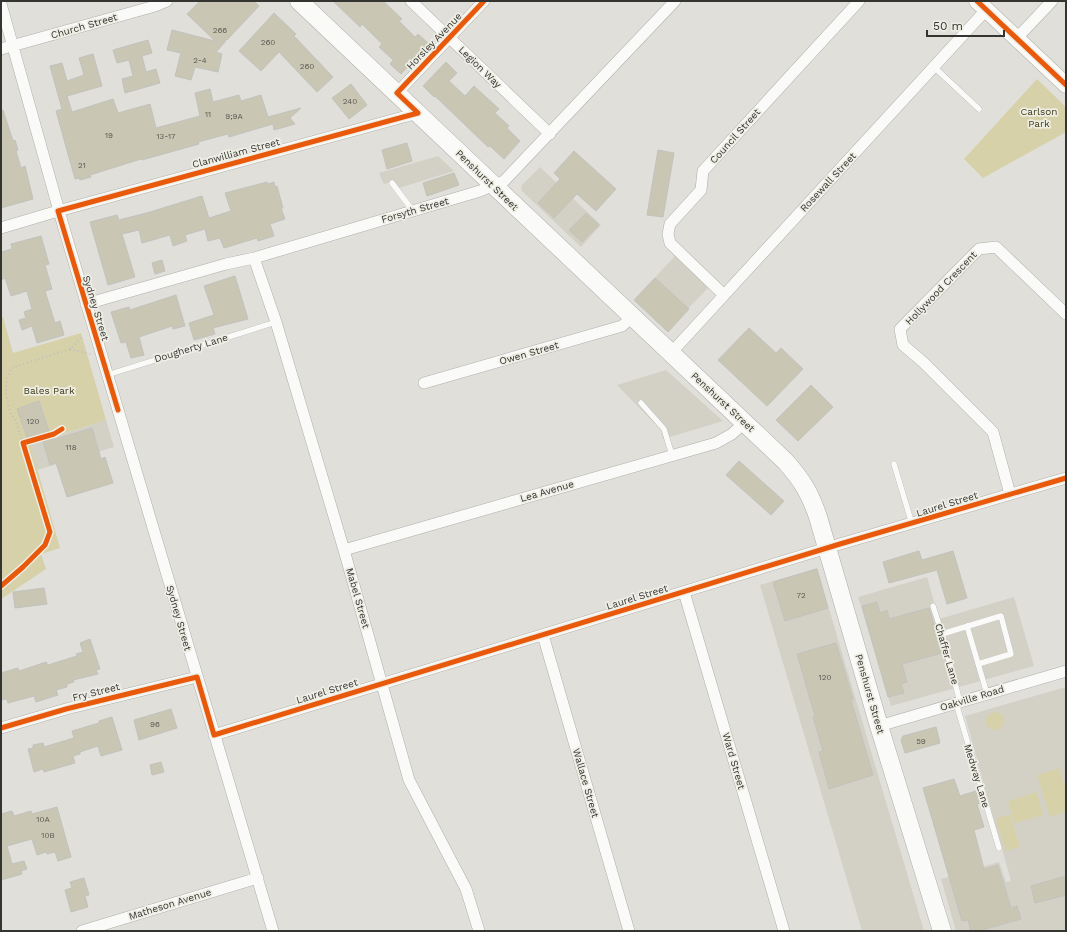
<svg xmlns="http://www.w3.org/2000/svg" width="1067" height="932" font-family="'Work Sans',sans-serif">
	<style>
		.built { fill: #d3d1c6 }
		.green { fill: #d6d1a8 }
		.building { fill: #c9c6b3; stroke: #c2c2be }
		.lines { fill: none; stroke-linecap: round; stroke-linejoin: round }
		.lane-casing { stroke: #aeaeaa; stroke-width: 6 }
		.street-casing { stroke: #aeaeaa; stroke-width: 12 }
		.secondary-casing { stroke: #aeaeaa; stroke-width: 17 }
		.primary-casing { stroke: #aeaeaa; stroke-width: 19 }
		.path { stroke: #bfbfbd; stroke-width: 2; stroke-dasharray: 1 3; stroke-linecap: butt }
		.lane { stroke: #fafaf9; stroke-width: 5.5 }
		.street { stroke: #fafaf9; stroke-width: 11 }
		.secondary { stroke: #fafaf9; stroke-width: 16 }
		.primary { stroke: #fafaf9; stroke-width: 18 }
		.cycleway-casing { stroke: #efeee5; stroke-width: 8 }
		.cycleway { stroke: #e8590c; stroke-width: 5 }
		.labels { text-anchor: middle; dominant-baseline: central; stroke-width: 3.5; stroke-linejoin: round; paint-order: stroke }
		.number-label { font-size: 8px; fill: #595851 }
		.street-label { font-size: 10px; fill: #343430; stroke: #efeee5 }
		.park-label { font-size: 10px; fill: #3e3a13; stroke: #efeee5 }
	</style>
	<rect width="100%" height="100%" fill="#e0dfda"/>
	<path class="built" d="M438,156l16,15 -55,17 -5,-7 -10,3 -3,-6 -2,-5z
		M540,167l61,58 -20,22 -59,-56 -1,-5z
		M675,256l33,32 -40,41 -33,-30z
		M666,370l57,51 -60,18 -2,-9 -44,-45z
		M106,420l8,27 -77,23 -7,-26z
		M817,568l107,363h-62l-102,-346z
		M927,577l12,42 75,-22 20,69 -143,40 -33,-109z
		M1066,687v244h-110l-15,-52 58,-17 7,20 5,-1 -46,-165z"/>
	<path class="green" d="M1037,79l29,28v25l-83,46 -19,-19z
		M1,317h2l10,36 68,-20 25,87 -76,24 30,104 -19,6 5,15 -45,30z
		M986 721a9 9 0 1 1 18 0a9 9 0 1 1-18 0Z
		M1059,768l7,22v22l-16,5 -13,-42z
		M1037,792l6,23 -29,8 -6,-22z
		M1010,814l10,33 -14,4 -10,-32z"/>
	<path class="building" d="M200,1h54l5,5 -32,34 -1,-1 -1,3 -9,10 6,2 -4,18 -23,-5 -4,13 -16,-4 6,-23 -14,-3 5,-20 43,11 -28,-27z
		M333,1h50l19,18 -3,2 16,16 3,-3 11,10 -28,30 -11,-10 3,-4 -14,-13 3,-3 -20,-20 -2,3z
		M274,13l22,21 -2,2 39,41 -16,15 -38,-40 -18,19 -22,-20z
		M148,40l4,13 -10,3 4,16 10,-3 4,14 -35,10 -3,-14 11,-3 -4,-16 -12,3 -4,-13z
		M93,54l9,32 -35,10 5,16 41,-13 5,14 32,-9 6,24 44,-12 -5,-23 15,-4 3,13 26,-7 2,6 20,-6 7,22 33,-9 -11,10 5,6 -21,6 -1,-6 -44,13 -1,-3 -30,8 1,2 -57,16 -1,-1 -51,16 1,2 -11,3 -1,-2 -4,1 -19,-68 6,-2 -12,-43 12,-3 5,18 17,-6 -5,-17z
		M446,62l11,11 -8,8 16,15 9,-10 25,23 -4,4 14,13 -2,2 13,13 -16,18 -14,-13 -2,1 -53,-51 -1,1 -11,-11z
		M351,84l16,21 -18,14 -17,-21z
		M1,110h2l10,31 2,-1 3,10 -2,1 5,17 4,-2 8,33 -32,9z
		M407,143l5,18 -25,8 -5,-19z
		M658,150l16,3 -11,64 -16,-2z
		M574,151l42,38 -20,22 -19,-17 -23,24 -16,-15 22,-24 -6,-6z
		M454,173l5,12 -32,11 -4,-13z
		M267,182l1,2 6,-2 1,5 2,-1 6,22h-2l4,11 -15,5 4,12 -16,5 -1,-3 -33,10 -4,-10 -12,3 -3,-12 -20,6 2,6 -14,5 -3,-11 -28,8 -3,-13 -17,4 13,43 -27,8 -18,-63 27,-7 2,5 31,-8 52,-16 7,22 22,-7 -6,-18z
		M586,213l13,12 -17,17 -13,-12z
		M41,236l8,28 -4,1 7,24 -7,2 10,32 5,-2 4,14 -27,8 -5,-17 -10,4 -3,-10 7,-2 -2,-6 8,-3 -5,-18 -16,5 -6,-18 -4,2v-28l11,-3 -1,-5z
		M162,260l3,11 -10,3 -3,-11z
		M235,276l13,43 -35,9 2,6 -21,6 -5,-17 25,-8 -10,-29z
		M655,278l34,31 -21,23 -34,-32z
		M176,295l9,31 -12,3 -1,-3 -33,11 5,18 -13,3 -5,-16 -5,1 -10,-31 18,-5 1,3z
		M749,328l27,25 5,-5 22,21 -36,37 -49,-46z
		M811,385l22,22 -35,34 -22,-21z
		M39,401l13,39 40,-12 9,31 4,-2 8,26 -46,14 -11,-34 -6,2 -9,-30 -13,5 -11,-31z
		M739,461l45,40 -13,14 -45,-40z
		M919,551l3,9 31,-9 14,47 -20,6 -10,-34 -48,13 -6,-21z
		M817,569l11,39 -43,13 -12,-39z
		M44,588l3,16 -32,4 -2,-16z
		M877,602l3,11 7,-3 2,9 40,-11 13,45 -40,11 5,18 -6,2 3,9 -16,4 -26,-91z
		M90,639l10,30 -4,1 2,4 -25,6 1,2 -7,2v3l-11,3 2,5 -22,7 -2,-6 -26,7 -1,-4 -6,1v-27l17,-5 1,3 27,-9 2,3 29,-9 -1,-2 7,-2 -3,-9z
		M836,643l17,56 -2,1 22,75 -44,14 -10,-37 4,-1 -10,-34 2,-1 -18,-62z
		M171,709l6,19 -38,12 -5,-20z
		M112,717l10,33 -21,6 -3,-10 -18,6v2l-7,2 2,7 -31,9 -1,-3 -9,3 -6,-23 5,-1v-3l10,-2 1,4 30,-9 -2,-7 27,-8v-2z
		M936,727l4,16 -35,10 -4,-13 2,-4z
		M161,762l3,10 -12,3 -2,-10z
		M954,779l6,17 16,-5 4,12 -3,1 7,23 -10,3 10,39 14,-4 13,43 6,-2 4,13 -42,12h-8l-3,-11 -6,1 -39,-133z
		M57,807l14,50 -13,4 -3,-9 -8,2 -1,-2 -9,3 -5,-16 -25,7 5,18 12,-3 3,8 -6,2 1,3 -21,6v-66l11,-3 2,5 17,-5 1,3z
		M1066,876v19l-31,8 -4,-17z
		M84,878l5,17 -4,1 3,11 -17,5 -6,-22 7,-2 -2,-6z"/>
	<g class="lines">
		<defs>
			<path id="lane" d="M934,67l45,42
				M392,183l21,28
				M107,375l169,-53
				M641,403l23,26 8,26
				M894,464l18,60
				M933,606l9,28 18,68
				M967,626l20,68
				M942,634l59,-18 10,38 -33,10
				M956,703l43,145"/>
			<path id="street" d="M411,1l139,133
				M1,4l62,221 210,706
				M1016,39l36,-38
				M1,49l154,-43 12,-5
				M397,93l87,-92
				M1,228l57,-17 360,-98
				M254,258l22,64 68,228 65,230 57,109 13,42
				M724,295l-54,-52 -2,-9 2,-10 31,-34 2,-19 156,-170
				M86,304l140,-40 28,-6 226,-67 24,-10 171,-180
				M671,353l315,-343
				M424,383l198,-57 10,-9
				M1010,494l-17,-62 -70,-70 -20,-17 -3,-16 79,-80 17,-2 70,67
				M344,550l372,-107 16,-9 12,-11
				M684,592l100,339
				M543,635l86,296
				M879,726l187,-55
				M1,728l65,-19 131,-32
				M214,735l626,-191 226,-66
				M82,931l176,-53"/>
			<path id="secondary" d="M977,1l89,84"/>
			<path id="primary" d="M299,1l486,460c17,19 25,32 33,56l61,209 63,205"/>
		</defs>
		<use href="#lane" class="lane-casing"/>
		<use href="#street" class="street-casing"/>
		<use href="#secondary" class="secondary-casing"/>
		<use href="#primary" class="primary-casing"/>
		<path class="path" d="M70,349l20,5
			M23,443l-8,-24 -5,-7 -4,-18v-11l5,-15 59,-19 13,-13
			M1,586l22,-19 22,-22 5,-13 -27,-89 31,-9 8,-5"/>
		<use href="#lane" class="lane"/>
		<use href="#street" class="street"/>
		<use href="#secondary" class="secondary"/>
		<use href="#primary" class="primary"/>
		<defs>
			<path id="cycleway" d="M977,1l89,84
				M418,113l-21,-20 87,-92
				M118,410l-60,-199 360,-98
				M1,586l22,-19 22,-22 5,-13 -27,-89 31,-9 8,-5
				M1,728l65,-19 131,-32 17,58 626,-191 226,-66"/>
		</defs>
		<use href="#cycleway" class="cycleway-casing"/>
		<use href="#cycleway" class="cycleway"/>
	</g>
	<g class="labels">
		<g class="number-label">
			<text x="220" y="30">266</text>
			<text x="268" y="42">260</text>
			<text x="200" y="60">2-4</text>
			<text x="307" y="66">260</text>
			<text x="350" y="101">240</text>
			<text x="208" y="114">11</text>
			<text x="234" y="116">9;9A</text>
			<text x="109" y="135">19</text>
			<text x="166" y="136">13-17</text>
			<text x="82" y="165">21</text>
			<text x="33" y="421">120</text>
			<text x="71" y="447">118</text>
			<text x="801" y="595">72</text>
			<text x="825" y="677">120</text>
			<text x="155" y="724">96</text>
			<text x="921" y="741">59</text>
			<text x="43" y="819">10A</text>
			<text x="48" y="835">10B</text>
		</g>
		<g class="street-label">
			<text transform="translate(84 26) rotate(-16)">Church Street</text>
			<text transform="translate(434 41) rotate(-46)">Horsley Avenue</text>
			<text transform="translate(480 67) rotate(44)">Legion Way</text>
			<text transform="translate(735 136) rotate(-48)">Council Street</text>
			<text transform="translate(236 153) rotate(-15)">Clanwilliam Street</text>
			<text transform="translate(487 180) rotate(44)">Penshurst Street</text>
			<text transform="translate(828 182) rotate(-47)">Rosewall Street</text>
			<text transform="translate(415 210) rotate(-16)">Forsyth Street</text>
			<text transform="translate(941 288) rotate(-46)">Hollywood Crescent</text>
			<text transform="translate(96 308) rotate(73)">Sydney Street</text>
			<text transform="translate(191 348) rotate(-17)">Dougherty Lane</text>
			<text transform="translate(529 353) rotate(-16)">Owen Street</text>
			<text transform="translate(723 402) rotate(43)">Penshurst Street</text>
			<text transform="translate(547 491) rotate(-16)">Lea Avenue</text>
			<text transform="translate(947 504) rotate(-17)">Laurel Street</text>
			<text transform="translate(637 597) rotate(-17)">Laurel Street</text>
			<text transform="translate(358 598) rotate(74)">Mabel Street</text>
			<text transform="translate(179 618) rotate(74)">Sydney Street</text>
			<text transform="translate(947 654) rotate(74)">Chaffer Lane</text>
			<text transform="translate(327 691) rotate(-17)">Laurel Street</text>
			<text transform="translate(96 692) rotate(-14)">Fry Street</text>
			<text transform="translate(870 694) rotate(74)">Penshurst Street</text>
			<text transform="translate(972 698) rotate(-17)">Oakville Road</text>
			<text transform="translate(734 761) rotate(74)">Ward Street</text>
			<text transform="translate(977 776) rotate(73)">Medway Lane</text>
			<text transform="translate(586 783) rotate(74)">Wallace Street</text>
			<text transform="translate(170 904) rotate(-17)">Matheson Avenue</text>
		</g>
		<g class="park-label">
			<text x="1039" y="111">Carlson<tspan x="1039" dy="12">Park</tspan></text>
			<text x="49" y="390">Bales Park</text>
		</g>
	</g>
	<rect width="1067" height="932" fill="none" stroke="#343430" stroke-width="4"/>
	<path d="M927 30v6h77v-6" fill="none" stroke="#343430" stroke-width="2"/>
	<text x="933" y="30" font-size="12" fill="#343430" stroke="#efeee5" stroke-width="3" paint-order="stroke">50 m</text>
</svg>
